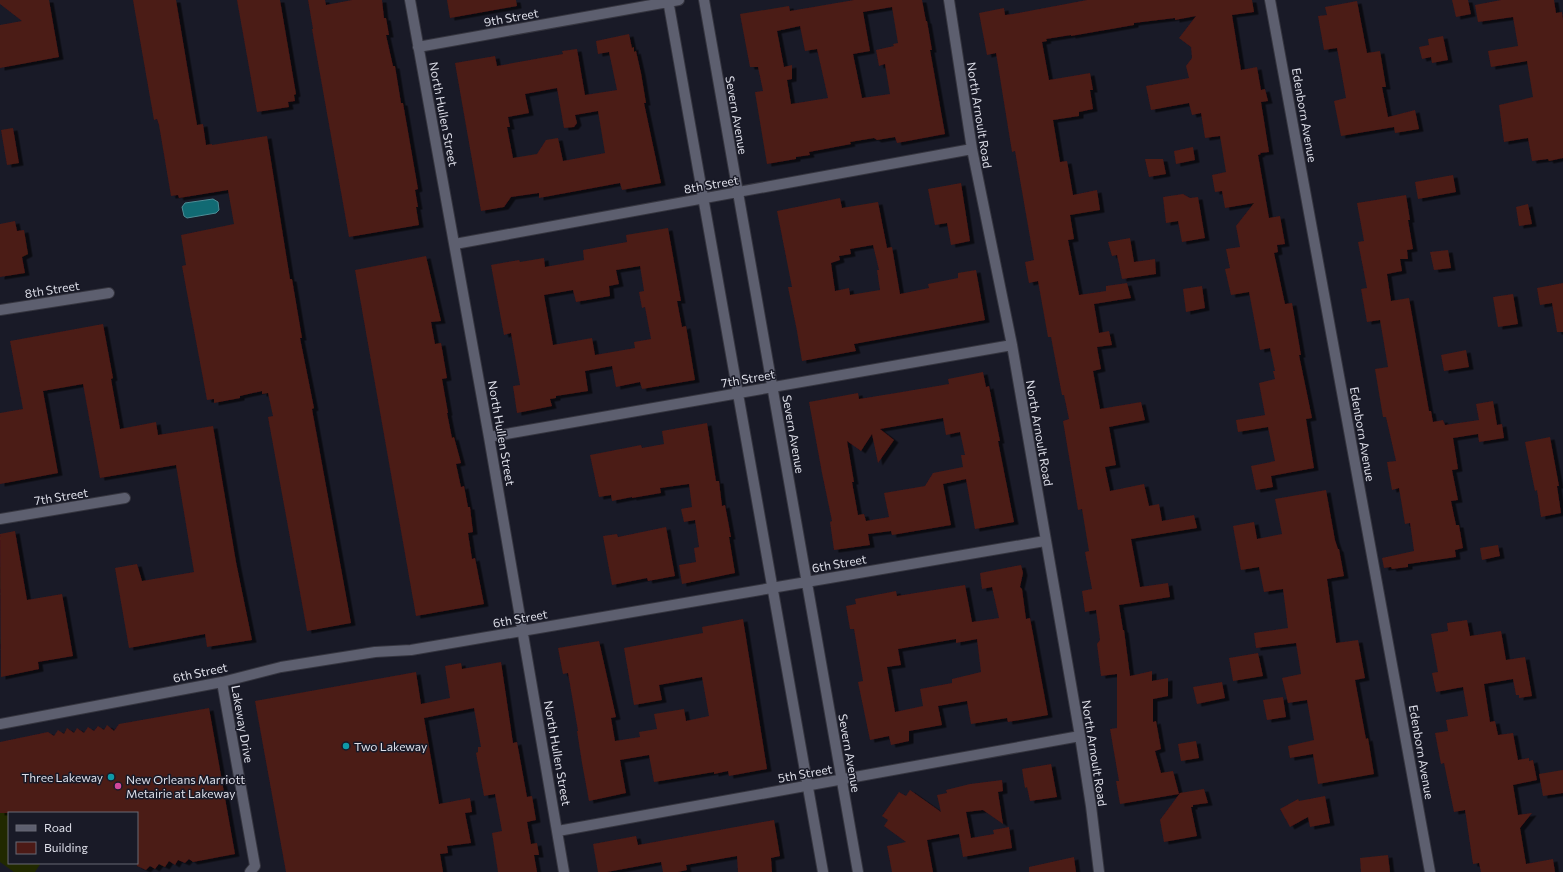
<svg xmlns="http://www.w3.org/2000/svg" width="1563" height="872" font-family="Commissioner,sans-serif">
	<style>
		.green { fill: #212900 }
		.water { fill: #116a73; stroke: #4e8d96 }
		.building { fill: #4c1a16; fill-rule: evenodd; filter: url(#shadow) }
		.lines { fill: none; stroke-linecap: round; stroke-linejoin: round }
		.minor-casing { stroke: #35353f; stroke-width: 12 }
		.minor { stroke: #5d5f6f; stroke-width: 10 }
		.culture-dot { fill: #0f9aa8; stroke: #191a27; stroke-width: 1.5 }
		.hotel-dot { fill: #d1479c; stroke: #191a27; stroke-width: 1.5 }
		.labels { text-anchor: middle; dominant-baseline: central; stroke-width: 3; stroke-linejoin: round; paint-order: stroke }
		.street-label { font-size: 12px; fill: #dedfe9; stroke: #191a27 }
		.poi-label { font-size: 12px; fill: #dedfe9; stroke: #191a27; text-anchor: start }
	</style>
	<defs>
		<filter id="shadow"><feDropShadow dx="4.5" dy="2.5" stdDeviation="0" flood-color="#0009"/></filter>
	</defs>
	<rect width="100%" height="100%" fill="#191a27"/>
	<path class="green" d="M0,771l9,42v50h32l-6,9h-21l-14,-10z"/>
	<path class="water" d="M213,199l5,3 1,8 -3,3 -29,5 -3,-2 -2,-9 3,-4z"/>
	<path class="building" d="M0,0h49l10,57 -59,11v-43l22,-4 -22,-17z
		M133,0h43l21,125 6,-1 3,21 6,-1v1l55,-9 23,143h2l10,59h-2l14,70 -2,1 39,214 -44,8 -39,-214 5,-1 -5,-23 -6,1v-3l-22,5v2l-26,5v-4l-7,1 -25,-134 4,-1 -5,-30 53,-11 -6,-34 -49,8 -1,-3 -7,1 -12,-71 -2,-6 -3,1z
		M237,0h43l16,94 -2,1 1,6 -7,1 1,5 -32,5z
		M308,0h17l1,5 26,-5h30l2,18h2l3,17h-3l7,31h2l6,37h2l15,86 -3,1 3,17h-2l3,18 -70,12 -37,-208h1z
		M447,0h69l1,6 -67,12z
		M854,0h68l4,21h1l5,29h-2l15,84 -48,9 -2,-6 -18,3 -3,-2 -24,4 1,2 -42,8 1,3 -14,2v2l-29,5 -12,-72 8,-1 -5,-24h-8l-10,-53 49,-8 1,5zM892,7l6,36 -5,1 1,2 -18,4 3,16 6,-2 5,30 -28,4 -9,-44 17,-3 -7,-39zM800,26l5,25 12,-2 11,49 -37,6 -4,-24 5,-1v-14l-8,2 -7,-36z
		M1087,0h165l2,12 -22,3 9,55 16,-3 4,23 4,-1 3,12 -7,1 8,50 -9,1 1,1 -3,1 11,63 11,-2 5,28 -8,1 1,7 -4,1 11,51 7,-1 9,52h-2l13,63 -6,1 8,49 -43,8 2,11 -17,3 -5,-24 24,-5 -7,-34 -30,5 -2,-12 29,-5 -6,-32 16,-4 -2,-8h2l-5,-23 -10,2 -11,-58 -18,3 -6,-26 5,-1 -4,-19 14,-2 -4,-21 18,-23 -29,5 -3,-17 -7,1 -3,-17 14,-3 -6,-36 -15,2 -4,-25 -9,2 -3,-12 -38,7 -5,-24 43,-8 -3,-12 6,-8 -1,-11 -12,-9 17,-22 -21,4v-2l-41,5v2l-63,11v-1l-25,4 1,2 -5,1 7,38 41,-7 3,17h-3l3,19 -14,3v4l-26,4 7,42 7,-1 6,34 24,-5 3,20 -30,5 4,24 -6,1 11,55 27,-4v-5l21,-3 4,15 -37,6 5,29 10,-2 3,14 -15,2 4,22 -8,2 7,38 41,-7 4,18 -36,7 7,38 -11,2 5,24 34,-7 5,22 10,-2 3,17 32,-6 3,13 -66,11 9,48 28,-4 2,14 -51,8 4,25h1l6,46 22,-5v10l16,-3v18l-15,3v23l3,-1 5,28 -6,2 6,22 12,-2 6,23 -59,10 -4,-23h3l-9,-52 7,-1v-54l-16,2 -4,-32 3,-4 -4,-30 -11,2 -3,-21 10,-2 -7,-37 4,-1 -7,-42 -4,1 -15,-89 6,-2 -5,-24h-2l-11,-58h-3l-10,-56 -9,2 -4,-21 9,-2 -19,-109 -3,1 -16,-99 -9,2 -8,-42 25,-5 1,7 8,-1z
		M1452,0h16l3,14 -15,3z
		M1501,0h53l2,13 6,-1 1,8v138l-14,3 -1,-2 -16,2 -4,-23 -24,4 -5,-37 34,-8 -6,-36 -36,6 -3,-16 30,-5 -5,-29 -35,5 -3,-17z
		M1357,1l10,52 13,-2 6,36h-4l6,30 27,-7 4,19 -24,4 -1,-6 -53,9 -7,-35 12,-3 -9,-50 -13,2 -6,-34 9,-1 -2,-8z
		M629,34l3,14 2,-1v5l2,-1 5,22 5,30h-2l17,80 -39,7 -2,-7 -81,15v-5l-28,4 -7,10 -23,4 -26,-148 40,-7 2,10 66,-12 -1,-3 15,-2 8,46 32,-5 -8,-38 -11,2 -2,-13zM557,88l7,40 10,-1 3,-4 -2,-8 23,-4 7,42 -42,8 -5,-23 -12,2 -9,14 -24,4 -6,-31h3l-2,-10 21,-4 -4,-19z
		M1443,36l5,24 -16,3 -1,-6 -9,2 -3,-12 10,-2 -1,-6z
		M13,128l6,35 -12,2 -6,-35z
		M1193,147l2,13 -19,4 -2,-13z
		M1145,159h18l3,15 -17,3z
		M1453,175l3,17 -38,7 -3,-17z
		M961,183l9,58 -19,4 -4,-22 -12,2 -7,-36z
		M1183,194l7,4 8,-1 7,41 -23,4 -4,-21 -12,2 -3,-26z
		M1406,195l4,25h-2l5,29 -6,1 1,9h-8l2,12 -15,3 4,27 18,-3 20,113h2l2,11 10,-2 2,5 34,-5 -3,-16 17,-3 4,24 5,-1 2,14 -25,4 -1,-8 -25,4 5,31 -6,1 6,30 -7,1 5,24h3l4,23 -8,2 1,7 -48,7v3l-16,2 -1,-2 -7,1 -2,-10 32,-7 -4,-28 -5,1 -6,-36 -7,2 -5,-28 9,-1 -10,-44h-3l-8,-48 13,-2 -8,-47 -13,2 -6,-33 6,-1 -9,-46 6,-1 -7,-38z
		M840,198l2,10 36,-6 9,46 5,-1 8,47 29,-6 -1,-4 30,-6v-5l18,-3 9,50 -131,24 2,7 -54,10 -5,-30 -9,-44h4l-15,-76zM873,245l6,25h-2l3,20 -30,5 -1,-7 -14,3 -4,-28 9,-3 -1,-4 12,-2 -1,-5z
		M1528,204l4,20 -13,2 -3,-19z
		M15,221l2,10 7,-1 4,24 -6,3 3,16 -25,4v-53z
		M668,228l13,73h-4l5,26 4,-1 9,54 -53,9 -2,-7 -24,5 -4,-21 -27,5 3,20 -32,5v2l-6,1 2,7 -35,7 -4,-27 7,-1 -9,-52 -7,2 -13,-70 28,-5 1,2 24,-4 1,9 39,-7 -1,-10 44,-8 -1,-7zM640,266l4,25 -5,1 3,16 3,-1 6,32 -17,3 1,6 -40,7 -3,-17 -39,7 -9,-50 29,-5 3,12 34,-6 -1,-10 10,-2 -3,-14z
		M1130,238l4,24 21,-3 1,15 -34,5 -5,-24 -5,1 -4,-14z
		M1448,250l3,18 -17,2 -4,-18z
		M426,256l15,65 -10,1 4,22 6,-1 6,35 -5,1 6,34h-1l5,25 2,-1 7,26 -5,1 5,23 3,-1 4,21h2l3,25 -5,1 4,26 3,-1 9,46 -68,12 -61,-346z
		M1563,283v49h-6l-5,-29 -12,2 -3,-17z
		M1202,286l3,22 -19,4 -3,-23z
		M1513,294l5,30 -20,3 -5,-30z
		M103,324l10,54 -2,1 9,50 36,-7 2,13 55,-9 23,136 16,78 -45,7 -2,-13 -76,14 -14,-80 22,-4 5,17 52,-9 -18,-107 -76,13 -17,-94 -40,7 15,82 -58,11v-71l23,-4 -13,-68z
		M1466,350l3,17 -25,4 -3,-16z
		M983,372l3,15 3,-1 11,55h-2l16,81 -39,7 -9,-50 -23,5 8,41 -59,10 -1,-4 -23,3 2,11 -36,5 -4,-28 2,-1 -10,-48 -13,-71 49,-9 1,6 37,-6 53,-9 -1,-5zM943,418l3,17 14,-3 5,23h-4l2,12 -30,6 -8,13 -41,7 5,24 -23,4 -2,-7 -6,1 -6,-33h2l-7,-41 14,10 11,-17 6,29 16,-23 -14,-11z
		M707,423l9,58h3l3,25 3,-1 6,32h-2l6,36 -53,11 -3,-19 17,-3 -2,-14 5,-1 -4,-27 -11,2 -3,-13 11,-2 -3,-23 -29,4 1,5 -29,5v-1l-20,4 -1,-6 -12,2 -9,-42 51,-10 1,3 22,-4 -2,-13z
		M1550,437l9,49h-2l4,27 -20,4 -4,-27 -2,1 -10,-49z
		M1326,490l9,50 3,9h1l5,27 -17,3 9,64 22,-3 7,38 -10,2 11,59 2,-1 6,36 -56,10 -5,-30 -23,4 -2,-12 26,-6 -7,-40 -19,3 -6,-25 19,-4 -5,-31 -40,5 -2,-15 34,-5 -5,-39 -19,3 -5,-25 -18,3 -8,-44 21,-4 3,17 25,-5 -7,-35z
		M666,527l9,49 -27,5 -1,-3 -35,7 -9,-49 14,-2 1,3z
		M15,531l12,69 35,-6 11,62 -35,6 1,7 -38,8 -1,-143z
		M1498,545l2,11 -18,4 -2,-12z
		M1021,565l2,8 -3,14 2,2 4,30 4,-1 18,97 -40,7 -1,-4 -36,6 -4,-23 -29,5 4,19 -33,6v10l-18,4 -2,-9 -19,4 -12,-58 5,-1 -9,-52h-4l-4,-23 10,-2 -1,-5 41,-8 1,5 68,-11 7,37 27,-4 -7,-31 -10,2 -2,-16zM956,639v4l21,-4 4,33 -29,7v4l-32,6 3,17 -28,6 -8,-45 14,-2 -3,-16z
		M743,619l24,150 -38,7 -1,-5 -14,3v-2l-60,10 -5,-27 -29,5 6,33 -37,8 -7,-38 -5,-32h1l-10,-58 -5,1 -5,-26 41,-7 17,76 -5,1 4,23 25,-4 -1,-5 18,-3 -3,-15 30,-5 2,12 23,-5 -7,-39 -43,8 3,15 -28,5 -10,-57 79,-15 -1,-6z
		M1467,620l3,16 31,-5 5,29 19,-3 7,39 -13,2v-3h-3l-3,-16 -29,5 6,38 5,-1 3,14 15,-2 5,27 11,-2v3l4,-1 4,20 -24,5 5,30 14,-2 -12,15 6,36 27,-5 2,13h-74l-2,-9 -6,1 -8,-54 -11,2 -10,-49 -3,1 -6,-31 13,-2 -2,-11 22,-4 -5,-29 -27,5 -4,-19 6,-1 -7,-38 17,-3 -1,-8z
		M1258,653l5,23 -30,5 -4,-23z
		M501,662l12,81 4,-1 10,55 5,-1 4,24 -9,2 4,22 6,-1 2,12h-5l3,17h-39l-6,-39 10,-2 -7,-37 -11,2 -8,-43 2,-1v-5h3l-7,-39 -50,10 15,86 31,-6 2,14 -7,1 6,30 -24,3 1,7 -8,1 3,18h-157l-31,-171 161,-29 5,32 29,-6 -5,-32 16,-3 1,6z
		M1222,682l3,16 -28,6 -4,-17z
		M1283,697l3,20 -19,3 -4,-20z
		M209,708l26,146 -42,8 -4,-3 -4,4 -7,-3 -3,5 -6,-4 -4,6 -6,-3 -4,5 -5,-3 -4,4 -9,-4v-53h-137v-71l48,-10 6,4 4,-6 6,4 3,-6 7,5 3,-5 7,5 4,-6 6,4 4,-5 6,4 3,-5 7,6 5,-7z
		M1196,741l3,17 -18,3 -3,-17z
		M1051,764l6,33 -27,4 -3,-14 -2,1 -3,-19z
		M1563,770v23l-20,3 -4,-22z
		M1002,780l1,11 -5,1 5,32 -20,-14 -17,2 5,26 23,-4 -1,-4 16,-3 3,21 -49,9 -4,-23 -32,6 6,32h-41l-5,-26 19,-4 -22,-16 4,-6 -6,-4 17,-24 7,4 4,-6 31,22 -4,-17 10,-2 -1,-3 24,-6z
		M1204,789l4,14 -15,2v2h-2l6,29 -33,6 -4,-22 20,-27z
		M1325,796l5,27 -20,4 -2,-10 -18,10 -10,-18 18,-10 1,2z
		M774,820l6,36 -9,2 1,14h-34l-1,-16 -51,9 1,5 -9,2h-15l-2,-10 -54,10h-9l-5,-28 43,-8 2,9z
		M1388,855l2,17h-29l-1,-14z
		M1074,857l2,15h-47v-5z"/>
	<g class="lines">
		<defs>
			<path id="minor" d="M410,0l79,437 75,435
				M668,0l155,872
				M704,0l154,872
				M949,0l23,149 40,196 68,391 11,70 8,66
				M1270,0l160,872
				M418,47l261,-47
				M455,244l517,-95
				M0,310l109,-17
				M489,437l523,-92
				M0,519l125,-21
				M222,682l33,184 -5,6
				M0,724l222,-42 59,-15 94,-15 36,-2 634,-109
				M558,831l522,-95"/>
		</defs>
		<use href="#minor" class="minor-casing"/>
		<use href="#minor" class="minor"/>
	</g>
	<g class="culture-dot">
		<circle cx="346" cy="746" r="4"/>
		<circle cx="111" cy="777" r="4"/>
	</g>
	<circle class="hotel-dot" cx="118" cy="786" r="4"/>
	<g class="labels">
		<g class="street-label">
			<text transform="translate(511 17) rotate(-10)">9th Street</text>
			<text transform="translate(444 114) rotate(79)">North Hullen Street</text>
			<text transform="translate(737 115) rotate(80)">Severn Avenue</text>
			<text transform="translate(980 115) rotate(81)">North Arnoult Road</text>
			<text transform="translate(1305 115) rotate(80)">Edenborn Avenue</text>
			<text transform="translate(711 184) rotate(-10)">8th Street</text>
			<text transform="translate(52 289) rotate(-9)">8th Street</text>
			<text transform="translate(748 378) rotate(-10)">7th Street</text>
			<text transform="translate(502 433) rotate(80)">North Hullen Street</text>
			<text transform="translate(1040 433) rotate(80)">North Arnoult Road</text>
			<text transform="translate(794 434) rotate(80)">Severn Avenue</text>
			<text transform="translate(1363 434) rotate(80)">Edenborn Avenue</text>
			<text transform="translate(61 496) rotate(-9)">7th Street</text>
			<text transform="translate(839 563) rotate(-10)">6th Street</text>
			<text transform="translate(520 618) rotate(-10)">6th Street</text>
			<text transform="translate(200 672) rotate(-12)">6th Street</text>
			<text transform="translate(243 724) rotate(80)">Lakeway Drive</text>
			<text transform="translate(1422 752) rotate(80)">Edenborn Avenue</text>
			<text transform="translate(558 753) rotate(80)">North Hullen Street</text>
			<text transform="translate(850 753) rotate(80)">Severn Avenue</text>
			<text transform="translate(1095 753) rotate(81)">North Arnoult Road</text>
			<text transform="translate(805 773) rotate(-10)">5th Street</text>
		</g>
		<g class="poi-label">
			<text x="354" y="746">Two Lakeway</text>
			<text x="103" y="777" text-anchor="end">Three Lakeway</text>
			<text x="126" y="779">New Orleans Marriott<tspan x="126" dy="14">Metairie at Lakeway</tspan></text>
		</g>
	</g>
	<rect x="8" y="812" width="130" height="52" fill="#191a27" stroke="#686975"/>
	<rect x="16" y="825" width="20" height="6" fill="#5d5f6f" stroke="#686975"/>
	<text x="44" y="832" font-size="12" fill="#dedfe9">Road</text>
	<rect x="16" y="842" width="20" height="12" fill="#4c1a16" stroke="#686975"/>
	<text x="44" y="852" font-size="12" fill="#dedfe9">Building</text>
</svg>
